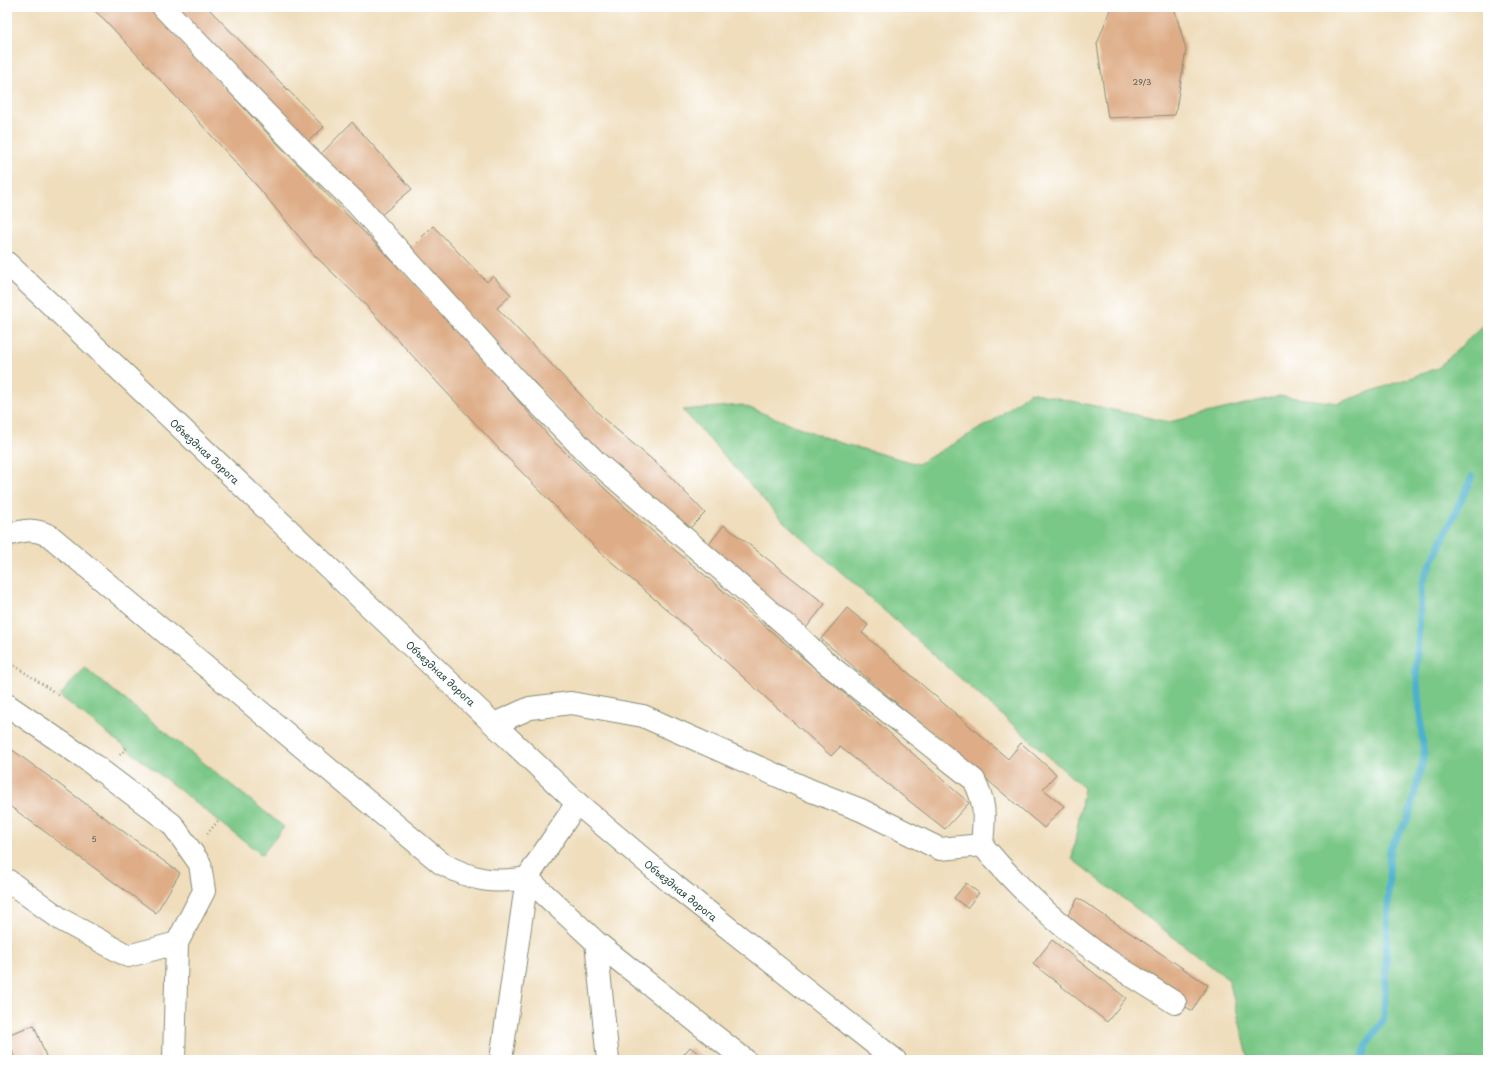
<svg xmlns="http://www.w3.org/2000/svg" width="1495" height="1067" font-family="'Playpen Sans',sans-serif">
	<style>
		.green { fill: #7ac887; stroke: #4c825e }
		.lines { fill: none; stroke-linecap: round; stroke-linejoin: round }
		.stream { stroke: #4eb1cd; stroke-width: 7 }
		.building { fill: #dead87 }
		.minor-casing { stroke: #878d78; stroke-width: 24 }
		.major-casing { stroke: #878d78; stroke-width: 24 }
		.path { stroke: #878d78; stroke-width: 2.5; stroke-dasharray: 1 3; stroke-linecap: butt }
		.minor { stroke: #fff; stroke-width: 22 }
		.major { stroke: #fff; stroke-width: 22 }
		.labels { text-anchor: middle; dominant-baseline: central; stroke-width: 3; stroke-linejoin: round; paint-order: stroke }
		.number-label { font-size: 8px; fill: #4f5949 }
		.street-label { font-size: 10px; fill: #1f3d34; stroke: #fff }
	</style>
	<rect width="100%" height="100%" fill="#fff"/>
	<filter id="ink" filterUnits="userSpaceOnUse"><feTurbulence type="fractalNoise" baseFrequency=".025" numOctaves="2"/><feDisplacementMap in="SourceGraphic" scale="8" xChannelSelector="R" yChannelSelector="G"/><feConvolveMatrix kernelMatrix="1 2 1 2 8 2 1 2 1" color-interpolation-filters="sRGB"/></filter>
	<filter id="wash" filterUnits="userSpaceOnUse"><feTurbulence type="fractalNoise" baseFrequency=".012" numOctaves="4" result="noise"/><feDisplacementMap in="SourceGraphic" scale="16" xChannelSelector="R" yChannelSelector="G"/><feGaussianBlur stdDeviation="0.9" result="paint"/><feColorMatrix in="noise" values="0 0 0 0 0 0 0 0 0 0 0 0 0 0 0 0 0 1.4 0 .05"/><feComposite in="paint" operator="in"/></filter>
	<g filter="url(#wash)">
		<rect width="100%" height="100%" fill="#efddbb"/>
		<path class="green" d="M1488,321v739h-239l-20,-80 -157,-121 12,-71 -303,-269 -98,-109 59,-5 95,37 81,22 75,-43 37,-29 139,30 110,-26 59,7 100,-35z
			M84,667l200,160 -22,28 -202,-159z"/>
		<g class="lines">
			<path class="stream" d="M1362,1060l5,-16 17,-25 6,-171 18,-29 16,-63 -8,-85 6,-88 50,-106"/>
		</g>
		<g id="blocks">
			<path class="building" d="M90,7h60l118,127 139,142 57,62 91,105 83,76 198,167 133,117 -24,26 -105,-82 -9,9 -137,-123 -94,-81 -100,-102 -141,-152 -44,-42 -57,-69 -77,-85 -76,-82z
				M173,7h34l117,120 -19,17z
				M1111,7h63l12,43 -11,65 -67,3 -11,-74z
				M352,122l60,67 -32,27 -59,-62z
				M433,226l54,56 6,-6 18,19 -14,13 108,112 56,47 44,46 -19,19 -93,-84 -59,-66 -127,-130z
				M724,525l101,79 -19,24 -100,-80z
				M847,608l21,17 -6,8 146,126 13,-16 35,31 -13,15 21,17 -20,22 -223,-189z
				M7,746l173,127 -24,40 -149,-109z
				M966,883l13,10 -12,15 -13,-10z
				M1078,898l130,87 -16,26 -128,-89z
				M1052,940l74,58 -19,24 -74,-58z
				M34,1025l13,34 -32,1 -8,-25z
				M690,1047l17,13h-28z"/>
		</g>
	</g>
	<g filter="url(#ink)">
		<use href="#blocks" fill-opacity="0" stroke="#878d78" stroke-width="1"/>
		<g class="lines">
			<defs>
				<path id="minor" d="M163,7l141,146 52,50 170,188 69,70 200,172 30,29 149,118c13,25 10,39 8,65l-42,4 -79,-39 -49,-19 -169,-75 -72,-13 -41,5 -36,16
					M7,535c18,-5 25,-7 43,1l391,327c31,17 51,21 86,15l69,64 149,118
					M7,705l76,52 89,67 28,40 4,27 -27,52 -49,13 -66,-36 -55,-40
					M982,845c33,39 70,75 111,105 26,19 55,35 82,53
					M596,942l12,118
					M174,1060l3,-117
					M501,1060l26,-182 50,-75"/>
				<path id="major" d="M7,263l570,540 97,82 221,175"/>
			</defs>
			<use href="#minor" class="minor-casing"/>
			<use href="#major" class="major-casing"/>
			<path class="path" d="M7,671l5,-7 48,32
				M120,755l6,-7
				M207,834l11,-13"/>
			<use href="#minor" class="minor"/>
			<use href="#major" class="major"/>
		</g>
	</g>
	<g class="labels">
		<g class="number-label">
			<text x="1142" y="82">29/3</text>
			<text x="94" y="839">5</text>
		</g>
		<g class="street-label">
			<text transform="translate(205 451) rotate(43)">Объездная дорога</text>
			<text transform="translate(441 673) rotate(43)">Объездная дорога</text>
			<text transform="translate(681 890) rotate(39)">Объездная дорога</text>
		</g>
	</g>
	<rect width="1495" height="1067" fill="none" stroke="#fff" stroke-width="24"/>
</svg>
